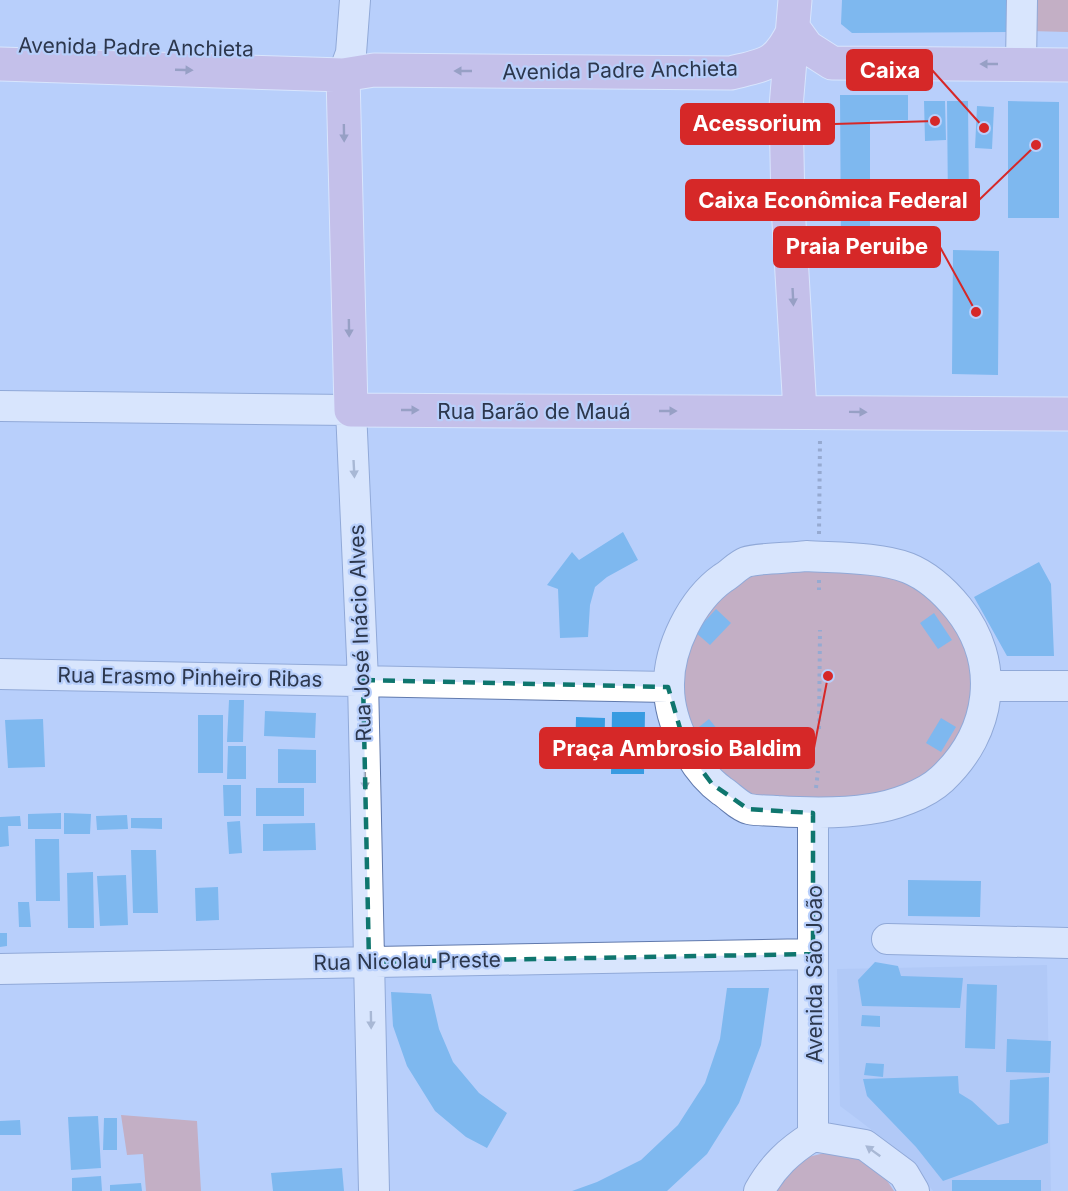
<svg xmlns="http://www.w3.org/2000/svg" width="1068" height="1191" font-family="Inter,sans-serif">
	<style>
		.built { fill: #a8c1f2 }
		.green { fill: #d08883 }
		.building { fill: #389be1 }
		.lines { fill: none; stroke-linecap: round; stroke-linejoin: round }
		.minor-casing { stroke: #617aad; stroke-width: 32 }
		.major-casing { stroke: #fff; stroke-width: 35 }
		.path { stroke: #6d7d9e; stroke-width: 4; stroke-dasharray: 3 4.5; stroke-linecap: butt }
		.minor { stroke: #fff; stroke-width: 30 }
		.major { stroke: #d3add6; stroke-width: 33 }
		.oneway { fill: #6f6684 }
		.oneway2 { fill: #969ba6 }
		.marked { fill: none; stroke: #0f766e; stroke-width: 4.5; stroke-dasharray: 12 8; stroke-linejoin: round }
		.labels { text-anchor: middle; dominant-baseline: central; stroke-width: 4.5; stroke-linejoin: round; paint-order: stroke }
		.street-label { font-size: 21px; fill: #2c374d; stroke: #b8cffb }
		.leader { fill: none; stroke: #d62828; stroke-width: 2 }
		.callout-dot { fill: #d62828; stroke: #b8cffb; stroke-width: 2 }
		.callout { fill: #d62828; stroke: #d62828; stroke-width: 2 }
		.callout-label { font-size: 22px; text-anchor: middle; font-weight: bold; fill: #fff }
	</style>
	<rect width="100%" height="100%" fill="#b8cffb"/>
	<path class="built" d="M1047,965l4,226h-118l-28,-36 -65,-49 -3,-137z"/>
	<path class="green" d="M1030,0h38v32l-39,-1z
		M806,564l99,12 59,53 12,77 -41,69 -67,26h-117l-58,-56 -14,-80 37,-72 33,-23z
		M121,1115l76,6 4,70h-55l-3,-37 -16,1z
		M829,1152h25l26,18 14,21h-118l16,-20 16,-14z"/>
	<path class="building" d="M842,0h178l-10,32 -158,1 -11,-9z
		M840,95h68v25h-38v132h-29z
		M924,101h21l1,39 -21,1z
		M947,101h21l1,106h-21z
		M1008,101l51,1v116h-51z
		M977,106l17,1 -2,42 -17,-1z
		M953,250l46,1 -1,124 -46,-1z
		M623,532l15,28 -31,17 -12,10 -5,18 -2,32 -28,1 -2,-49 -11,-4 25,-33 7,8z
		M1039,562l12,22 3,72h-47l-33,-59z
		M716,609l15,14 -21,22 -15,-13z
		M934,613l18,27 -14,9 -18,-26z
		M229,700h15l-1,42h-16z
		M265,711l51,2 -1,25 -51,-2z
		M612,712h33l-1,62h-33z
		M198,715h25v58h-25z
		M576,717l29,1 -1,48 -29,-1z
		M941,718l15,9 -15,25 -15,-9z
		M43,719l2,48 -37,1 -3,-48z
		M709,719l23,28 -15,12 -23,-28z
		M228,746h18v33h-19z
		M278,749l38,1v33h-38z
		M223,785h18v31h-17z
		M256,788h48v28h-48z
		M61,813v16h-33v-15z
		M64,813l27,1 -1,20h-26z
		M127,815l1,14 -31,1 -1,-14z
		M20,816l1,10h-13l1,20 -9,1v-30z
		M131,818h31v11l-31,-1z
		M240,821l2,32 -13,1 -2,-32z
		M315,823l1,27 -53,1v-27z
		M35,839h24l1,62h-24z
		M131,850h25l2,63h-25z
		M93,872l1,56h-26l-1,-55z
		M126,875l2,50 -28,1 -3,-50z
		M908,880l73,1 -1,36 -72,-1z
		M218,887l1,33 -23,1 -1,-33z
		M18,902h11l2,25h-12z
		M0,933h7v13l-7,1z
		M875,962l23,4 3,10 62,2 -3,30 -98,-2 -4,-26z
		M967,984l30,1 -2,64 -30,-1z
		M727,988h42l-8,57 -22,58 -32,51 -40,37h-95l25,-9 44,-22 37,-35 27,-42 15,-44z
		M391,992l40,2 8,35 14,33 26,31 28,20 -20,35 -21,-11 -31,-26 -28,-45 -14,-40z
		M862,1015l18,1v11l-19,-1z
		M1007,1039l44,2 -1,32 -44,-1z
		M866,1063l18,1 -1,13 -19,-2z
		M958,1076l1,17 13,8 26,24 11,-2 1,-43 39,-3 -1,66 -105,38 -27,-34 -49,-51 -4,-17z
		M98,1116l3,52 -30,2 -3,-53z
		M104,1118h13v32h-14z
		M20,1120l1,15h-21v-14z
		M342,1168l2,23h-71l-2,-18z
		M101,1176l1,15h-30v-13z
		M952,1180h89v11h-89z
		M141,1183l1,8h-32v-6z"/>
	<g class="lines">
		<defs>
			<path id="minor" d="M1021,64l1,-64
				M343,75l8,-22 4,-53
				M0,406l351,4 12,270 11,511
				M806,556c30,2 74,1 102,12 20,8 37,24 50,40 44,55 34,124 -16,171 -17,16 -49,27 -72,30 -31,5 -62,4 -93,2 -9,-1 -19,0 -28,-2 -9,-2 -19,-13 -27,-18 -29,-21 -53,-68 -53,-104 -1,-39 23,-87 54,-109 7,-4 15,-13 23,-16 11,-4 46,-4 60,-6z
				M0,674l668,13
				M987,686h81
				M887,939l181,4
				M0,969l813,-15
				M813,1136v-323
				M759,1191c14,-25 30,-40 54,-55l52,9 39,29 10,17"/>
			<path id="major" d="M795,0l-9,107 2,98 12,206
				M794,29l13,18 25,16 236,2
				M0,64l343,11 31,-5 357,3c36,-9 46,-8 63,-44
				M343,75l8,335 717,4"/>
		</defs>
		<use href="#minor" class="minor-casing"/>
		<use href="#major" class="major-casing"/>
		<path class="path" d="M819,534l1,-95
			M819,580v10
			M819,729l1,-99
			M816,788l2,-17"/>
		<use href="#minor" class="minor"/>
		<use href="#major" class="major"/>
	</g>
	<defs><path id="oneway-solid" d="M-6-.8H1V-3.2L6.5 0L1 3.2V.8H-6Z" transform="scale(1.5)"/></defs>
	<g class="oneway">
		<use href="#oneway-solid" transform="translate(989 64) rotate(-180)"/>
		<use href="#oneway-solid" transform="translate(184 70) rotate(2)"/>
		<use href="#oneway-solid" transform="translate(463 71) rotate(-180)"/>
		<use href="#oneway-solid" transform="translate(344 133) rotate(89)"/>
		<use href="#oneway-solid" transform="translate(793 297) rotate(87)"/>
		<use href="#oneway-solid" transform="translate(349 328) rotate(89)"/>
		<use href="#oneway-solid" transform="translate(410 410)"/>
		<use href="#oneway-solid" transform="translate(668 411)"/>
		<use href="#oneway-solid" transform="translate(858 412) rotate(1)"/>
	</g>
	<g class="oneway2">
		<use href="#oneway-solid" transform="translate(354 469) rotate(87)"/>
		<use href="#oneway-solid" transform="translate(365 781) rotate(89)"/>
		<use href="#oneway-solid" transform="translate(371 1020) rotate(89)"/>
		<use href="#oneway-solid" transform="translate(873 1151) rotate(-144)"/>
	</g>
	<path d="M0 0H1068V1191H0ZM363,680l305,7 18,62 26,35 36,25 65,4v141l-444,8z" fill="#b8cffb" fill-opacity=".55" fill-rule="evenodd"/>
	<path class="marked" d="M363,680l305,7 18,62 26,35 36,25 65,4v141l-444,8z"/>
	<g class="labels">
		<g class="street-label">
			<text transform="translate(136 47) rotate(1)">Avenida Padre Anchieta</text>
			<text transform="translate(620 70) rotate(-1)">Avenida Padre Anchieta</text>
			<text x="534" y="411">Rua Barão de Mauá</text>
			<text transform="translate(360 633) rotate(-92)">Rua José Inácio Alves</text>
			<text transform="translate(190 677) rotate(1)">Rua Erasmo Pinheiro Ribas</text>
			<text transform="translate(407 961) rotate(-1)">Rua Nicolau Preste</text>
			<text transform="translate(814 974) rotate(-90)">Avenida São João</text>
		</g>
	</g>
	<path class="leader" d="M984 128L932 70M935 121L834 124M1036 145L979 200M976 312L940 247M828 676L814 748"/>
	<g class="callout-dot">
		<circle cx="984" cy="128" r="6"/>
		<circle cx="935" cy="121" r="6"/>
		<circle cx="1036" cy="145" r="6"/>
		<circle cx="976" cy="312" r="6"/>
		<circle cx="828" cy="676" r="6"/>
	</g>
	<g class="callout">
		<rect x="847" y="50" width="85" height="40" rx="6"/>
		<rect x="681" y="104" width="153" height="40" rx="6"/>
		<rect x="686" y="180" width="293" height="40" rx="6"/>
		<rect x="774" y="227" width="166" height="40" rx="6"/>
		<rect x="540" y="728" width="274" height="40" rx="6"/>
	</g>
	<g class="callout-label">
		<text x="890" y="78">Caixa</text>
		<text x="757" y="131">Acessorium</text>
		<text x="833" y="208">Caixa Econômica Federal</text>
		<text x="857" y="254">Praia Peruibe</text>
		<text x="677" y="756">Praça Ambrosio Baldim</text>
	</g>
</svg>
